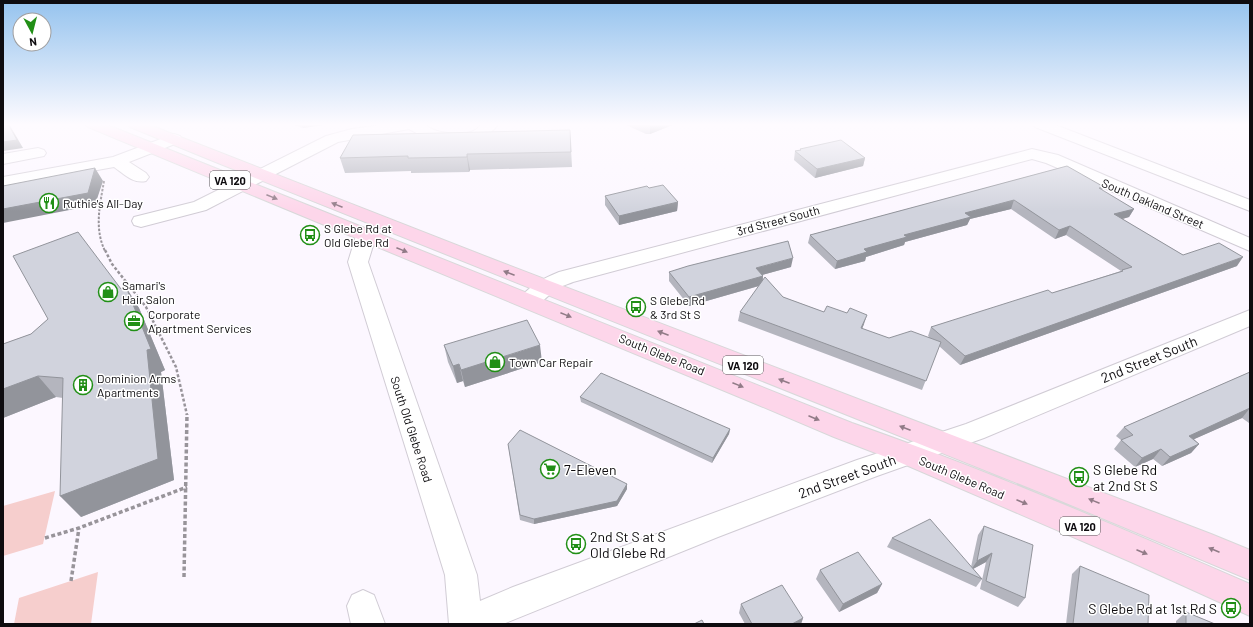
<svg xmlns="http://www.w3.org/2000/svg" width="1253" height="627" font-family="Barlow,sans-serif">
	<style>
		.green { fill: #f6cecd }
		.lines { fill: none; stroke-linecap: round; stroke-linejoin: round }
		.minor-casing { stroke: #d1ccd5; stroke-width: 2 }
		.major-casing { stroke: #d8d8d9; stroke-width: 2 }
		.path-far2 { stroke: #98949a; stroke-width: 2; stroke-dasharray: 2.5 1.5; stroke-linecap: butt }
		.path-far1 { stroke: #98949a; stroke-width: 2.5; stroke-dasharray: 3 2; stroke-linecap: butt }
		.path { stroke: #98949a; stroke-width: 3.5; stroke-dasharray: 4 2.5; stroke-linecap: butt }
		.minor { fill: #fff; fill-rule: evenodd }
		.major { fill: #fdd6ea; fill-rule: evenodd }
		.wall { fill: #b4b5be }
		.shaded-wall { fill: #92949b }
		.building { fill: #d1d3dd; stroke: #92949b }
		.oneway { fill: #917b87 }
		.labels { text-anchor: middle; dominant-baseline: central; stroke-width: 3; stroke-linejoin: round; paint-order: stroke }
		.shield { fill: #fff; stroke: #565557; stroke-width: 1 }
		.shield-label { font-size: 11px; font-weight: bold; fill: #0e0c0f }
		.poi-label { font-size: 12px; fill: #0e0c0f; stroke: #fff; text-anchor: start }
		.street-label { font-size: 12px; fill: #0e0c0f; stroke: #fff }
		.near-street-label { font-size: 14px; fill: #0e0c0f; stroke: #fff }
		.near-poi-label { font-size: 14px; fill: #0e0c0f; stroke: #fff; text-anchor: start }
	</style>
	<rect width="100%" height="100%" fill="#fcf7ff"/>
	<path class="green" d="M55,491l-12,53 -40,12v-50z
		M98,572l-7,52h-77l5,-26z"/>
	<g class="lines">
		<defs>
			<path id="minor" d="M388,124c10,0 22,-2 32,0 4,0 10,4 14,6 13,4 40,8 47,-6h14l2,2 -10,10 -9,4 -16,3h-11l-17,-3 -10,-3 -15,-8 -71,13 -132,68 -65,17 -7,-2 -2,-4 2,-4 60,-15 132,-66 26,-7z
				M1032,124h21l197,76v11l-215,-84z
				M174,134l6,2 2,3 -2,3 -51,20 17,11 3,4 -3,4c-13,3 -22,-7 -32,-14l-111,20v-10l110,-20z
				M38,148l6,2 2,3 -2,3 -41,8v-10z
				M1032,149l26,6 192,83v13l-204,-88 -14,-4 -459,123c-4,2 -10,3 -14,6 -15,8 -19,23 -38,18l-3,-5c9,-14 26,-23 41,-29z
				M366,230l7,2 3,4 -8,26 109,313 3,26 33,-14 344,-127 109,-36 284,-114v16l-266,112 -107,38 -159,61 -215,87h-54l-4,-49 -97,-313 8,-26 3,-4z
				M363,590l11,5 11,29h-34l-4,-18 5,-11z"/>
			<path id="major" d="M85,124h20l747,299c135,47 267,104 398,161v32l-119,-54 -232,-100 -65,-25 -78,-33 -668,-277z
				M127,124h20l353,138 711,272 39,16v30l-208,-87 -824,-330 -88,-36z"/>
		</defs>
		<use href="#minor" class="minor-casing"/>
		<use href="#major" class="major-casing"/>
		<path class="path-far2" d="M104,181c-4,24 -10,47 1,70"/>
		<path class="path-far1" d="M105,250l7,14 34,43 30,60 11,48"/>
		<path class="path" d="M45,538l34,-10 108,-41
			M184,577l3,-163
			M71,581l8,-53"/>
		<use href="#minor" class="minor"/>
		<use href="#major" class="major"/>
	</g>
	<path class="wall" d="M290,124h40l-27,4z
		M624,124h51l-25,10h-4z
		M570,130l2,37 -102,3 -1,2 -58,1v-2l-66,2 -5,-15z
		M800,149l65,9 -2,8 -48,12 -21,-18 1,-9 5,-1z
		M1067,166l35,24 32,19 -5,8 -7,2 61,36 54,11 -277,99 -21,-19 -17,44 -184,-69 2,-9 19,-26 -70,20 -20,-25v-9l122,-5 -29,8 1,1v4l20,17 41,15 40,12 -2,5 27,9 40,-1 -1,-1 3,-9 121,-34 69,-22 -55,-36 -11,4 -44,-30 -41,10 -3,6 -62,17 -1,3 -38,12 -1,4 -30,8 -27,-26 2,-8z
		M649,188l29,14 -1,9 -58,14 -14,-20v-9z
		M121,289l18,19 26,62 -4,2 13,108 -93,37 -18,-119 -7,-1 -53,21v-74l28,-10 17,-15z
		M444,345l98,17 -77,25 -2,-6 -6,2 -9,-21z
		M1250,372v50l-1,1 -7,-5 -48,21 5,5 -8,9 -29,13 -9,-7 -18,8 -21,-18 7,-9 -5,-4 8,-9z
		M580,397l150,32 -1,5 -17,29 -131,-61z
		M508,444l119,40v5l-10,17 -83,18 -14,-4z
		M984,526l41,72 -7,9 -38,-18 6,-27 -13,7 9,10 -6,8 -89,-40 5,-9 79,29 7,-32z
		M1080,566l68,58h-82l6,-50z
		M820,570l62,14 -5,9 -38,19 -23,-33z
		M741,604l62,14 -2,6h-56l-6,-11z
		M1186,612l29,12h-39v-3z"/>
	<path class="shaded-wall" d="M8,124h1l14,24 -20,3v-9z
		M301,124h29l-27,4z
		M650,124h25l-25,10z
		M467,154l3,16 -1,2 -2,-15z
		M865,158l-2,8 -48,12 2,-9z
		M95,168l8,13 -8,24 -92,18v-14z
		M1104,187l-5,8v-7z
		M1014,200l-3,9 -41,10 -3,6 -62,17 -1,3 -38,12 -1,4 -30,8 2,-8 27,-12 101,-36z
		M678,202l-1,9 -58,14v-9z
		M1134,209l-5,8 -20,6 5,-9z
		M1070,226l-4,9 -11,4 4,-9z
		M1243,257l-6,9 -277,99 5,-9z
		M793,258l-2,9 -36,10 1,-9z
		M763,276l-1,9 -73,21v-9z
		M126,287l13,21 26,62 -4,2 13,108 -93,37 -21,-21z
		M867,315l-3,9 -6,14 3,-10z
		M540,345l2,17 -77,25 -4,-17z
		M459,364l4,17 -6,2 -4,-17z
		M38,376l18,21 -53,21v-29z
		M1250,408l-8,10 -61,27 8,-9z
		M730,429l-1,5 -17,29 1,-5z
		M1199,444l-8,9 -29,13 8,-9z
		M1161,449l-8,10 -18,8 7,-9z
		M627,484v5l-10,17 -83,18v-5z
		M992,553l-6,9 -15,8 6,-9z
		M882,584l-5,9 -38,19 4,-8z
		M803,618l-2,6h-9z"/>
	<path class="building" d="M3,124h5l9,16 -14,2z
		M570,130l1,22 -104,2v3l-59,1v-2l-68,2 13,-23z
		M841,140l24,18 -48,11 -22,-18 6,-1 -1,-1z
		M1067,166l37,21 -5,1 35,21 -20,5 69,41 36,-12 24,14 -278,99 -34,-29 117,-37 4,3 71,-22 -1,-1 10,-3 -62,-41 -11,4 -45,-30 -49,13 6,4 -67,18 3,2 -43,12 3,3 -30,9 -27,-26z
		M95,168l-7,25 -85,16v-23z
		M663,185l15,17 -59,14 -14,-20 42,-10 2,2z
		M78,232l43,57 5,-2 25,62 -4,1 11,109 -98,37 3,-118 -25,-2 -35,13v-45l28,-10 17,-15 -35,-63z
		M788,241l5,17 -37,10 7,8 -74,21 -20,-25 19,-6z
		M765,277l18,20 41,15 3,-6 20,7 3,-5 17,7 -6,13 28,10 22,-7 30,11 -15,39 -186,-69z
		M527,320l13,25 -79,25 -2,-6 -6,2 -9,-21z
		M1250,372v36l-61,28 10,8 -29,13 -9,-8 -19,9 -21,-18 12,-5 -9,-8z
		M601,373l129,56 -17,29 -133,-61z
		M520,430l107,54 -10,17 -83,18 -14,-4 -12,-71z
		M930,519l52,60 -90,-41z
		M984,526l49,19 -8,53 -39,-17 6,-28 -15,8z
		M858,552l24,32 -39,20 -23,-34z
		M1080,566l69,29 -1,29h-75z
		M782,585l21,33 -11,6h-40l-11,-20z
		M1186,612l29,12h-29z
		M702,620l2,4h-10z"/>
	<defs><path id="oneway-solid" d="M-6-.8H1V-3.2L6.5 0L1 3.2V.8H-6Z"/></defs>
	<g class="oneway">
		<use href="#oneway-solid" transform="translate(272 197) rotate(22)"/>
		<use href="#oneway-solid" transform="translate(337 205) rotate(-158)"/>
		<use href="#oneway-solid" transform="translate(402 250) rotate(22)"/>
		<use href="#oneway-solid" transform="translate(509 273) rotate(-159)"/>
		<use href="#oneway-solid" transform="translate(566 315) rotate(22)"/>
		<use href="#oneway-solid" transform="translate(663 333) rotate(-159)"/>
		<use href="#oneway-solid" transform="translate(784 381) rotate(-159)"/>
		<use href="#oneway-solid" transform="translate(738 385) rotate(22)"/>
		<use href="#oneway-solid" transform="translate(814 418) rotate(23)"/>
		<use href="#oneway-solid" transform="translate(905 428) rotate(-159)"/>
		<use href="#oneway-solid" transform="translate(1094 501) rotate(-158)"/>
		<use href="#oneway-solid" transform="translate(1022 502) rotate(23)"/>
		<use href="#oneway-solid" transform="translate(1214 550) rotate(-157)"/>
		<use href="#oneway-solid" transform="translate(1142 552) rotate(23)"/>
	</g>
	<linearGradient id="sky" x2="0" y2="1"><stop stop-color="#95c3ee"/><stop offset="0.59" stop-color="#fefbff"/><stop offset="1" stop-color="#fefbff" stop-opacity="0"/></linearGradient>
	<rect width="1253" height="211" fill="url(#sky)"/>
	<defs>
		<symbol id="restaurant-ring" viewBox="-11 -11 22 22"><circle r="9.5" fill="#fff" stroke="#218f16" stroke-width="1.5"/><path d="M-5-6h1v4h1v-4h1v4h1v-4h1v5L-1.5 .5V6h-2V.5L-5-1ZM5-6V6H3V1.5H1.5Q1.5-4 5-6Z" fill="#218f16"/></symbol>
		<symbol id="bus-ring" viewBox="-11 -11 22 22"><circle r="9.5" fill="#fff" stroke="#218f16" stroke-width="1.5"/><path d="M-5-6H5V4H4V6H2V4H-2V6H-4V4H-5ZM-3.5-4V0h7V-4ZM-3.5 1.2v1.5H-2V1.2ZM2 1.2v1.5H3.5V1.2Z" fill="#218f16"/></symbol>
		<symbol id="shop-ring" viewBox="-11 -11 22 22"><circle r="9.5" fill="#fff" stroke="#218f16" stroke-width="1.5"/><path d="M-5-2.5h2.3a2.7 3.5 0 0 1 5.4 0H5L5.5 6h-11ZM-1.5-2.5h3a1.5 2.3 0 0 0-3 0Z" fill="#218f16"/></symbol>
		<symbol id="office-ring" viewBox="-11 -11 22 22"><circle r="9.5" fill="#fff" stroke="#218f16" stroke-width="1.5"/><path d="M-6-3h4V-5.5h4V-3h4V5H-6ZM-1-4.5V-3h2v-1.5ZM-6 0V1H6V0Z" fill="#218f16"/></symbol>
		<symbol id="building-ring" viewBox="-11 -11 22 22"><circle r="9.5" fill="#fff" stroke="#218f16" stroke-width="1.5"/><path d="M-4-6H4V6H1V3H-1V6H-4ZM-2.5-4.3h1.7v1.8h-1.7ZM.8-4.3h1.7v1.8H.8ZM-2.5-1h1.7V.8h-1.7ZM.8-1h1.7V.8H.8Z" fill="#218f16"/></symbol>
		<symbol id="supermarket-ring" viewBox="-11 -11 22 22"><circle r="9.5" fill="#fff" stroke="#218f16" stroke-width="1.5"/><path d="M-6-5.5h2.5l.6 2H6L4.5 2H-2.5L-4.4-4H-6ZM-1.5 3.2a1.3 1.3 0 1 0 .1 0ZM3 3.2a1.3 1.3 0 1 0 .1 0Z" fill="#218f16"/></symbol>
	</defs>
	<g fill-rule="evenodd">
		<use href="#restaurant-ring" x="38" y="192" width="22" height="22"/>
		<use href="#bus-ring" x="299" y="224" width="22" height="22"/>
		<use href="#shop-ring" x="97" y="281" width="22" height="22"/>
		<use href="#bus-ring" x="625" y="296" width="22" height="22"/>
		<use href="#office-ring" x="123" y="310" width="22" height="22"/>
		<use href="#shop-ring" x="484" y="351" width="22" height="22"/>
		<use href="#building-ring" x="72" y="374" width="22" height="22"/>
		<use href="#supermarket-ring" x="539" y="458" width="22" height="22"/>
		<use href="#bus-ring" x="1068" y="466" width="22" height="22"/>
		<use href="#bus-ring" x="565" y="533" width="22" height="22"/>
		<use href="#bus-ring" x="1220" y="597" width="22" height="22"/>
	</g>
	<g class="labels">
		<g class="shield">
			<rect x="210" y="171" width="40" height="18" rx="3"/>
			<rect x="723" y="356" width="40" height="18" rx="3"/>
			<rect x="1060" y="517" width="40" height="18" rx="3"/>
		</g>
		<g class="shield-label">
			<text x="230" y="180">VA 120</text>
			<text x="743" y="365">VA 120</text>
			<text x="1080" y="526">VA 120</text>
		</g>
		<g class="poi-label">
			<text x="63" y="203">Ruthie's All-Day</text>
			<text x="324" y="228">S Glebe Rd at<tspan x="324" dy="14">Old Glebe Rd</tspan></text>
			<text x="122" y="285">Samari's<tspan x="122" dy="14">Hair Salon</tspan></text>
			<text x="650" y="300">S Glebe Rd<tspan x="650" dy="14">&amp; 3rd St S</tspan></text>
			<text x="148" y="314">Corporate<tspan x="148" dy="14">Apartment Services</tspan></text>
			<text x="509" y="362">Town Car Repair</text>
			<text x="97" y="378">Dominion Arms<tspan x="97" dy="14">Apartments</tspan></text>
		</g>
		<g class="street-label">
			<text transform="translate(1153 203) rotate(23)">South Oakland Street</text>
			<text transform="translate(778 220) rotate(-15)">3rd Street South</text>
			<text transform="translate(662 354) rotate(22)">South Glebe Road</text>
			<text transform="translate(412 429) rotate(72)">South Old Glebe Road</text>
			<text transform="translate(962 477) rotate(23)">South Glebe Road</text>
		</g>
		<g class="near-street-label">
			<text transform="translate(1149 359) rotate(-22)">2nd Street South</text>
			<text transform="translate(847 476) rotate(-20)">2nd Street South</text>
		</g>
		<g class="near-poi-label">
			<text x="564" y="469">7-Eleven</text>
			<text x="1093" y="469">S Glebe Rd<tspan x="1093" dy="16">at 2nd St S</tspan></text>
			<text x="590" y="536">2nd St S at S<tspan x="590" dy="16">Old Glebe Rd</tspan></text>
			<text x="1217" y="608" text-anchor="end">S Glebe Rd at 1st Rd S</text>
		</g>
	</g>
	<rect width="1253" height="627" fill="none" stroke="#0e0c0f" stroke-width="8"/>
	<g transform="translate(32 32) rotate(173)"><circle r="19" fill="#ffffff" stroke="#9f9e9f"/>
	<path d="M0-3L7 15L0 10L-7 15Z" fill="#218f16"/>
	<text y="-6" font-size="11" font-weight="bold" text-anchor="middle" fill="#0e0c0f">N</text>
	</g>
</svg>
